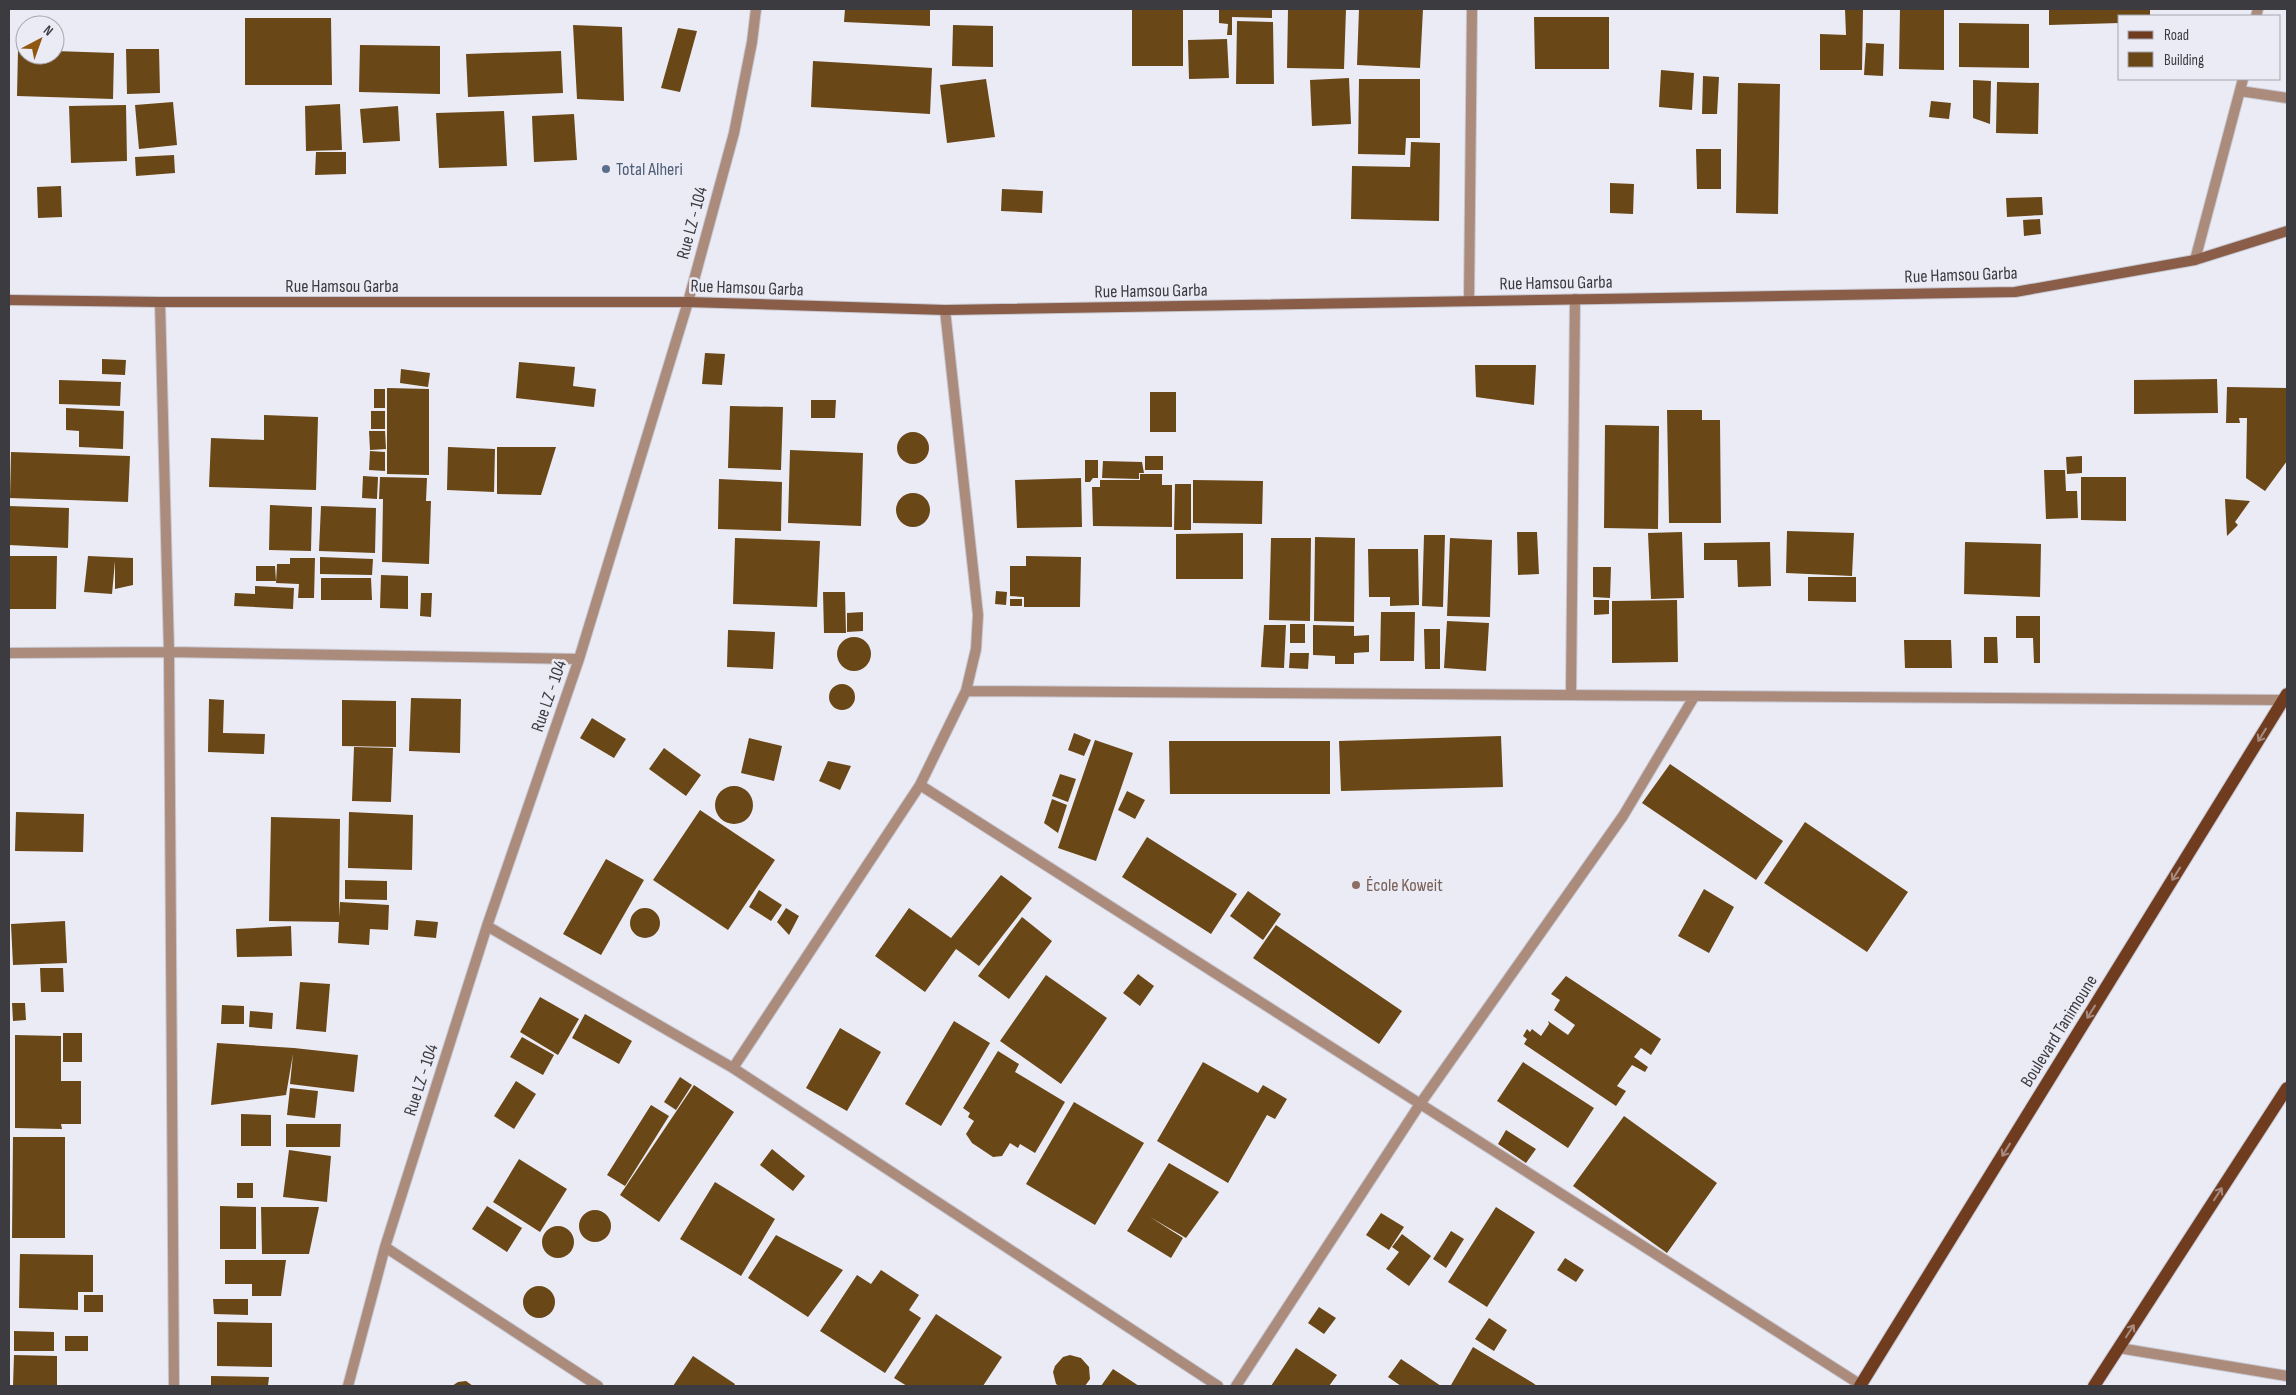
<svg xmlns="http://www.w3.org/2000/svg" width="2296" height="1395" font-family="'Sofia Sans Condensed',sans-serif">
	<style>
		.building { fill: #6a4716 }
		.lines { fill: none; stroke-linecap: round; stroke-linejoin: round }
		.street-casing { stroke: #c8c8d2; stroke-width: 12 }
		.secondary-casing { stroke: #c8c8d2; stroke-width: 12 }
		.primary-casing { stroke: #c8c8d2; stroke-width: 14 }
		.street { stroke: #ab8b7c; stroke-width: 10 }
		.secondary { stroke: #895d47; stroke-width: 10 }
		.primary { stroke: #703c20; stroke-width: 12 }
		.oneway { stroke: #a78b80 }
		.service-dot { fill: #5c6f8a; stroke: #ebebf6; stroke-width: 2 }
		.education-dot { fill: #8d6e63; stroke: #ebebf6; stroke-width: 2 }
		.labels { text-anchor: middle; dominant-baseline: central; stroke-width: 5; stroke-linejoin: round; paint-order: stroke }
		.service-label { font-size: 18px; fill: #4e5e75; stroke: #ebebf6; text-anchor: start }
		.street-label { font-size: 18px; fill: #3c3b40; stroke: #ebebf6 }
		.education-label { font-size: 18px; fill: #785e54; stroke: #ebebf6; text-anchor: start }
	</style>
	<rect width="100%" height="100%" fill="#ebebf6"/>
	<path class="building" d="M845,9h85v17l-86,-4z
		M1132,9h51v57h-51z
		M1219,9h53v9l-40,-1v18h-5l1,-11 -9,-1z
		M1288,9h58l-2,60 -57,-1z
		M1359,9h64l-3,59 -63,-3z
		M1845,9l18,1 -1,60h-42v-36l26,1z
		M1900,9h44v61l-45,-1z
		M2049,9h101v7h-30v7l-71,2z
		M1534,17h75v52h-74z
		M245,18h86l1,67h-87z
		M1237,21l36,1 1,62h-38z
		M1959,23l70,1v44l-70,-1z
		M573,25l49,2 2,74 -47,-2z
		M953,25l40,1v41l-41,-1z
		M678,28l19,3 -17,61 -19,-4z
		M1227,39l2,39 -40,1 -1,-39z
		M1866,43l18,1 -1,32 -19,-1z
		M360,45l80,1v48l-81,-2z
		M126,49h33l1,44 -33,1z
		M18,50l7,1v4h30v-4l59,2 -1,46 -96,-3z
		M561,51l2,42 -95,4 -2,-43z
		M813,61l119,7 -2,46 -119,-7z
		M1661,70l33,3 -2,37 -33,-3z
		M1703,76l16,1 -2,37h-15z
		M1349,78l2,46 -39,2 -2,-46z
		M986,79l9,58 -48,6 -7,-58z
		M1359,79h61v59h-14l-1,17 -47,-1z
		M1973,80l18,1 -1,43 -17,-6z
		M1997,82l42,1 -1,51 -42,-1z
		M1738,83l42,1 -2,130 -42,-1z
		M1931,101l20,2 -2,16 -20,-2z
		M173,102l4,43 -38,4 -4,-44z
		M340,104l2,46 -36,1 -1,-45z
		M126,105l1,56 -56,2 -2,-57z
		M398,106l2,35 -37,2 -3,-34z
		M504,111l3,55 -68,2 -3,-55z
		M574,114l3,46 -43,2 -2,-46z
		M1411,142l29,1 -1,78 -88,-2 1,-53 58,1z
		M1696,149h25v40h-24z
		M316,152h30v22l-31,1z
		M174,155l1,18 -39,3 -1,-19z
		M1610,183l24,1 -1,30 -23,-1z
		M61,186l1,31 -24,1 -1,-31z
		M1002,189l41,2 -1,22 -41,-2z
		M2042,197l1,18 -36,2 -1,-19z
		M2040,219l1,15 -17,2 -1,-16z
		M705,353l20,1 -3,31 -20,-1z
		M102,359l24,1 -1,15 -23,-1z
		M519,362l56,5 -2,19 23,3 -2,18 -78,-9z
		M1475,365h61l-2,40 -58,-8z
		M401,369l29,4 -2,14 -28,-4z
		M2217,379l1,34 -84,1v-34z
		M59,380l62,2 -1,24 -61,-2z
		M2227,387l60,1v73l-22,30 -19,-13 1,-60h-8l1,5h-14z
		M387,388l42,1v86l-42,-1z
		M374,389h11v19h-11z
		M1150,392h26v40h-26z
		M811,400h25l-1,18h-24z
		M730,406l53,1 -2,63 -53,-2z
		M66,408l58,3 -1,38 -44,-2v-16l-13,-1z
		M1667,410h35v10h18l1,103h-52z
		M371,411h14v18h-14z
		M264,415l54,2 -2,73 -107,-3 2,-49 53,2z
		M1605,425l54,1 -1,103 -54,-1z
		M369,431h16l1,18 -16,1z
		M897 448a16 16 0 1 1 32 0a16 16 0 1 1-32 0Z
		M448,447l47,2 -1,43 -47,-2z
		M497,447h59l-15,48 -44,-1z
		M790,450l73,3 -2,73 -73,-3z
		M370,451l15,1v19l-16,-1z
		M11,452l119,4 -2,46 -118,-4z
		M1145,456h18v14h-18z
		M2082,456v17l-15,1 -1,-17z
		M1085,460h13v18h-5l-3,4h-5z
		M1103,461l39,1 2,11h-5v6l-37,-1z
		M2044,470h21l1,21h11l1,27 -32,1z
		M1140,474h22v11h10v42l-79,-1 -1,-39h8v-7h40z
		M363,476l15,1 -1,22 -15,-1z
		M380,477l47,1 -1,23h5l-2,63 -47,-2 1,-63h-4z
		M2081,477h45v44l-45,-1z
		M1081,478l1,49 -65,1 -2,-48z
		M719,479l63,3 -1,49 -63,-2z
		M1193,480l70,1 -1,43 -69,-1z
		M1175,484h16v46h-17z
		M896 510a17 17 0 1 1 34 0a17 17 0 1 1-34 0Z
		M2225,499l25,2 -15,21 3,3 -11,11z
		M270,505l42,2 -1,44 -42,-1z
		M9,506l60,2 -1,40 -59,-3z
		M321,506l55,2 -1,45 -56,-2z
		M1787,531l67,2 -2,43 -66,-3z
		M1517,532h20l2,42 -21,1z
		M1682,532l2,66 -33,1 -3,-66z
		M1243,533v46h-67v-45z
		M1424,535h21l-2,72 -21,-1z
		M1315,537l40,1 -1,84 -40,-1z
		M735,538l85,3 -3,66 -84,-3z
		M1271,538h40l-1,83 -41,-1z
		M1450,538l42,2 -2,77 -43,-1z
		M1770,542l1,44 -33,1 -1,-27h-33v-17z
		M1965,542l76,2 -1,53 -76,-3z
		M1368,549h50l1,56 -29,1v-9h-21z
		M9,556h48l-1,53h-47z
		M88,556l45,2v27l-18,4v-28l-3,33 -28,-2z
		M1026,556l55,1 -1,50h-56v-10l-14,-1v-30h16z
		M320,557l53,2 -1,16 -52,-1z
		M290,558h25l-1,40h-16l1,-14 -23,-1 1,-19h13z
		M256,566h19l1,15h-20z
		M1593,567h18l-1,31 -17,-1z
		M381,575l27,1v33l-28,-1z
		M1808,577h48v25l-48,-1z
		M321,578h50l1,22h-51z
		M255,586l39,2 -1,21 -59,-3 1,-13 20,1z
		M996,591l11,1 -1,13 -11,-1z
		M823,592h22l1,41h-22z
		M421,593h11l-1,24 -11,-1z
		M1010,599h12v7h-12z
		M1594,600h15v14l-15,1z
		M1677,600l1,62 -66,1v-62z
		M863,612v19l-16,1v-19z
		M1381,612h34l-1,49h-34z
		M2016,616h24v47h-6l-1,-25h-17z
		M1447,621l42,2 -3,48 -42,-3z
		M1290,624h15v19h-15z
		M1264,625h22l-2,43 -23,-1z
		M1313,625l41,1v10l15,-1v17l-15,1v11h-19v-8l-22,-1z
		M1424,629h16v40h-15z
		M728,630l47,2 -2,37 -46,-2z
		M1984,637h13l1,26h-14z
		M837 654a17 17 0 1 1 34 0a17 17 0 1 1-34 0Z
		M1904,640h47l1,28h-47z
		M1290,653h19l-1,16 -19,-1z
		M829 697a13 13 0 1 1 26 0a13 13 0 1 1-26 0Z
		M411,698l50,1 -1,54 -51,-2z
		M209,699l15,1 -1,33 42,1 -1,20 -56,-2z
		M342,700l54,1v46l-54,-1z
		M592,718l34,21 -12,19 -34,-20z
		M1074,733l17,7 -7,16 -16,-6z
		M1501,736l2,51 -162,4 -2,-50z
		M749,738l33,8 -8,35 -33,-8z
		M1095,740l38,13 -37,108 -38,-13z
		M1169,741h161v53h-160z
		M354,747l39,1 -2,54 -39,-1z
		M664,748l37,27 -15,21 -37,-27z
		M828,761l23,5 -11,24 -21,-9z
		M1670,764l113,77 -27,39 -114,-77z
		M1060,774l16,5 -8,23 -16,-6z
		M715 805a19 19 0 1 1 38 0a19 19 0 1 1-38 0Z
		M1127,791l18,9 -10,19 -17,-9z
		M1052,799l15,6 -9,28 -14,-10z
		M700,810l75,50 -47,70 -75,-50z
		M16,812l68,2 -1,38 -68,-1z
		M349,812l64,3 -1,55 -64,-2z
		M271,817l69,2 -1,98 1,-15 49,3 -1,25 -18,-1 -1,16 -31,-2 1,-21 -70,-1z
		M1805,822l103,70 -41,60 -103,-69z
		M1147,837l90,57 -26,40 -89,-57z
		M606,859l38,21 -43,75 -38,-21z
		M1001,875l31,23 -53,68 -23,-17 -31,43 -50,-36 34,-48 42,30z
		M345,880l42,1v19l-42,-1z
		M1704,889l30,18 -25,46 -31,-17z
		M759,890l23,15 -11,16 -22,-14z
		M1248,891l33,23 -18,26 -33,-24z
		M786,908l13,8 -10,19 -12,-13z
		M630 923a15 15 0 1 1 30 0a15 15 0 1 1-30 0Z
		M1022,917l30,24 -43,58 -31,-23z
		M416,920l22,2 -2,16 -22,-2z
		M65,921l2,42 -54,2 -2,-41z
		M1276,925l126,86 -23,33 -126,-86z
		M291,926l1,30 -55,1 -1,-28z
		M40,968h23l1,24h-23z
		M1138,974l16,12 -14,20 -17,-13z
		M1046,975l61,43 -46,66 -61,-43z
		M1566,976l95,63 -10,16 -10,-7 -7,9 14,10 -3,5 -13,-7 -15,21 9,5 -10,15 -92,-62 3,-5 -4,-3 4,-7 3,3 2,-3 9,7 8,-12 -1,-3 20,14 7,-10 -21,-15 6,-10 -9,-6z
		M300,982l30,2 -4,48 -30,-3z
		M540,997l39,22 -21,36 -38,-23z
		M12,1003h13l1,17 -13,1z
		M222,1005l22,1v18h-23z
		M250,1011l23,2 -1,16 -23,-2z
		M585,1014l47,27 -13,23 -47,-26z
		M954,1021l36,22 -49,83 -36,-22z
		M840,1028l41,24 -34,59 -41,-23z
		M63,1033h19v29h-19z
		M15,1035l46,1v45h20v43h-20l1,5 -47,-1z
		M522,1037l32,18 -11,20 -33,-18z
		M217,1043l77,5 64,7 -4,37 -64,-8 3,-30 -7,41 -75,10z
		M998,1051l21,13 -4,8 50,30 -30,51 -15,-9 -2,4 -8,-5 -8,13 -9,1 -21,-14 -6,-9 8,-13 -6,-4 2,-4 -7,-5z
		M1203,1062l55,31 5,-8 24,14 -12,20 -8,-4 -39,68 -71,-42z
		M1523,1062l71,46 -26,40 -71,-47z
		M680,1077l12,8 -16,25 -12,-8z
		M516,1081l20,13 -22,35 -20,-13z
		M694,1085l40,27 -75,110 -39,-27z
		M290,1088l28,3 -3,27 -28,-3z
		M1074,1102l70,41 -49,82 -69,-41z
		M651,1105l18,11 -44,70 -18,-11z
		M241,1114l30,1v31h-30z
		M1624,1116l93,67 -50,70 -94,-67z
		M286,1124h55l-1,23h-54z
		M1506,1130l30,19 -10,14 -28,-19z
		M13,1137h52v101h-53z
		M772,1149l33,27 -12,15 -33,-26z
		M289,1150l42,6 -4,46 -44,-5z
		M519,1159l48,30 -27,43 -47,-30z
		M1169,1163l50,29 -33,46 -36,-21 33,21 -12,20 -44,-27z
		M715,1182l60,37 -34,57 -61,-37z
		M237,1183h16v15h-16z
		M220,1206l36,1v42h-36z
		M487,1206l35,22 -15,24 -35,-23z
		M261,1207h58l-10,47h-47z
		M1496,1207l39,25 -48,75 -39,-25z
		M579 1226a16 16 0 1 1 32 0a16 16 0 1 1-32 0Z
		M1381,1213l23,14 -15,23 -23,-15z
		M542 1242a16 16 0 1 1 32 0a16 16 0 1 1-32 0Z
		M1451,1231l13,8 -18,29 -13,-9z
		M1402,1234l29,22 -22,30 -23,-17 13,-17 -7,-5z
		M776,1235l67,35 -35,47 -60,-39z
		M20,1254l73,1v37h-15v18l-59,-2z
		M1565,1258l19,12 -8,12 -19,-12z
		M225,1260h61l-5,36h-29v-12h-27z
		M881,1270l38,25 -10,15 12,8 -36,55 -65,-42 37,-56 14,9z
		M523 1302a16 16 0 1 1 32 0a16 16 0 1 1-32 0Z
		M84,1295h19v17h-19z
		M213,1299h35v16l-34,-1z
		M1319,1307l17,11 -12,16 -16,-11z
		M936,1314l66,43 -19,29h-76l-13,-8z
		M1489,1318l18,12 -13,21 -19,-12z
		M217,1322l55,1v44l-55,-1z
		M14,1331l40,1v19h-40z
		M65,1336h23v15h-23z
		M1473,1347l60,36 4,3 -86,-1z
		M1296,1348l41,27 -8,11h-58z
		M14,1355l43,1v30h-44z
		M1070,1355l11,3 8,9 1,12 -5,7h-26l-3,-2 -3,-12 2,-6 8,-9z
		M693,1356l42,28 -1,2h-61z
		M1401,1359l40,27h-40l-13,-9z
		M1113,1369l26,17h-38z
		M211,1376l58,1 -1,9h-57z
		M466,1381l7,5h-21l6,-4z"/>
	<g class="lines">
		<defs>
			<path id="street" d="M2256,16l2,-7
				M2240,91l47,7
				M2195,260l48,-181
				M1469,301l3,-292
				M160,302l9,350 5,734
				M9,653l160,-1 410,7
				M966,691l1317,9
				M1571,694l4,-395
				M920,785l941,600
				M487,926l246,142 485,318
				M733,1068l187,-283 46,-94 10,-42 2,-34 -33,-305
				M385,1247l213,139
				M2119,1348l168,28
				M348,1386l37,-139 102,-321 92,-267 109,-357 46,-169 18,-91 4,-33
				M1236,1386l184,-282 203,-288 71,-119"/>
			<path id="secondary" d="M9,300l151,2h528l257,8 1070,-18 180,-32 92,-29"/>
			<path id="primary" d="M1860,1386l427,-692
				M2094,1386l193,-298"/>
		</defs>
		<use href="#street" class="street-casing"/>
		<use href="#secondary" class="secondary-casing"/>
		<use href="#primary" class="primary-casing"/>
		<use href="#street" class="street"/>
		<use href="#secondary" class="secondary"/>
		<use href="#primary" class="primary"/>
	</g>
	<defs><path id="oneway-shaft" d="M-6 0H5M1.5-3L5.5 0L1.5 3" fill="none" stroke-width="1.6" stroke-linecap="round" stroke-linejoin="round" transform="scale(1.25)"/></defs>
	<g class="oneway">
		<use href="#oneway-shaft" transform="translate(2262 735) rotate(122)"/>
		<use href="#oneway-shaft" transform="translate(2176 874) rotate(122)"/>
		<use href="#oneway-shaft" transform="translate(2091 1012) rotate(122)"/>
		<use href="#oneway-shaft" transform="translate(2006 1150) rotate(122)"/>
		<use href="#oneway-shaft" transform="translate(2218 1194) rotate(-57)"/>
		<use href="#oneway-shaft" transform="translate(2130 1331) rotate(-57)"/>
	</g>
	<circle class="service-dot" cx="606" cy="169" r="5"/>
	<circle class="education-dot" cx="1356" cy="885" r="5"/>
	<g class="labels">
		<g class="service-label">
			<text x="616" y="169">Total Alheri</text>
		</g>
		<g class="street-label">
			<text transform="translate(692 223) rotate(-75)">Rue LZ - 104</text>
			<text transform="translate(1961 275) rotate(-2)">Rue Hamsou Garba</text>
			<text transform="translate(1556 283) rotate(-1)">Rue Hamsou Garba</text>
			<text x="342" y="286">Rue Hamsou Garba</text>
			<text transform="translate(747 288) rotate(2)">Rue Hamsou Garba</text>
			<text transform="translate(1151 291) rotate(-1)">Rue Hamsou Garba</text>
			<text transform="translate(549 696) rotate(-71)">Rue LZ - 104</text>
			<text transform="translate(2059 1031) rotate(-58)">Boulevard Tanimoune</text>
			<text transform="translate(421 1080) rotate(-72)">Rue LZ - 104</text>
		</g>
		<g class="education-label">
			<text x="1366" y="885">École Koweit</text>
		</g>
	</g>
	<rect width="2296" height="1395" fill="none" stroke="#3c3b40" stroke-width="20"/>
	<rect x="2118" y="15" width="162" height="65" fill="#ebebf6" stroke="#a5a5ad"/>
	<rect x="2128" y="31" width="25" height="8" fill="#703c20" stroke="#a5a5ad"/>
	<text x="2164" y="40" font-size="15" fill="#3c3b40">Road</text>
	<rect x="2128" y="52" width="25" height="15" fill="#6a4716" stroke="#a5a5ad"/>
	<text x="2164" y="65" font-size="15" fill="#3c3b40">Building</text>
	<g transform="translate(40 40) rotate(41)"><circle r="24" fill="#ebebf6" stroke="#a5a5ad"/>
	<path d="M0-4L9 19L0 12L-9 19Z" fill="#905711"/>
	<text y="-8" font-size="14" font-weight="bold" text-anchor="middle" fill="#3c3b40">N</text>
	</g>
</svg>
